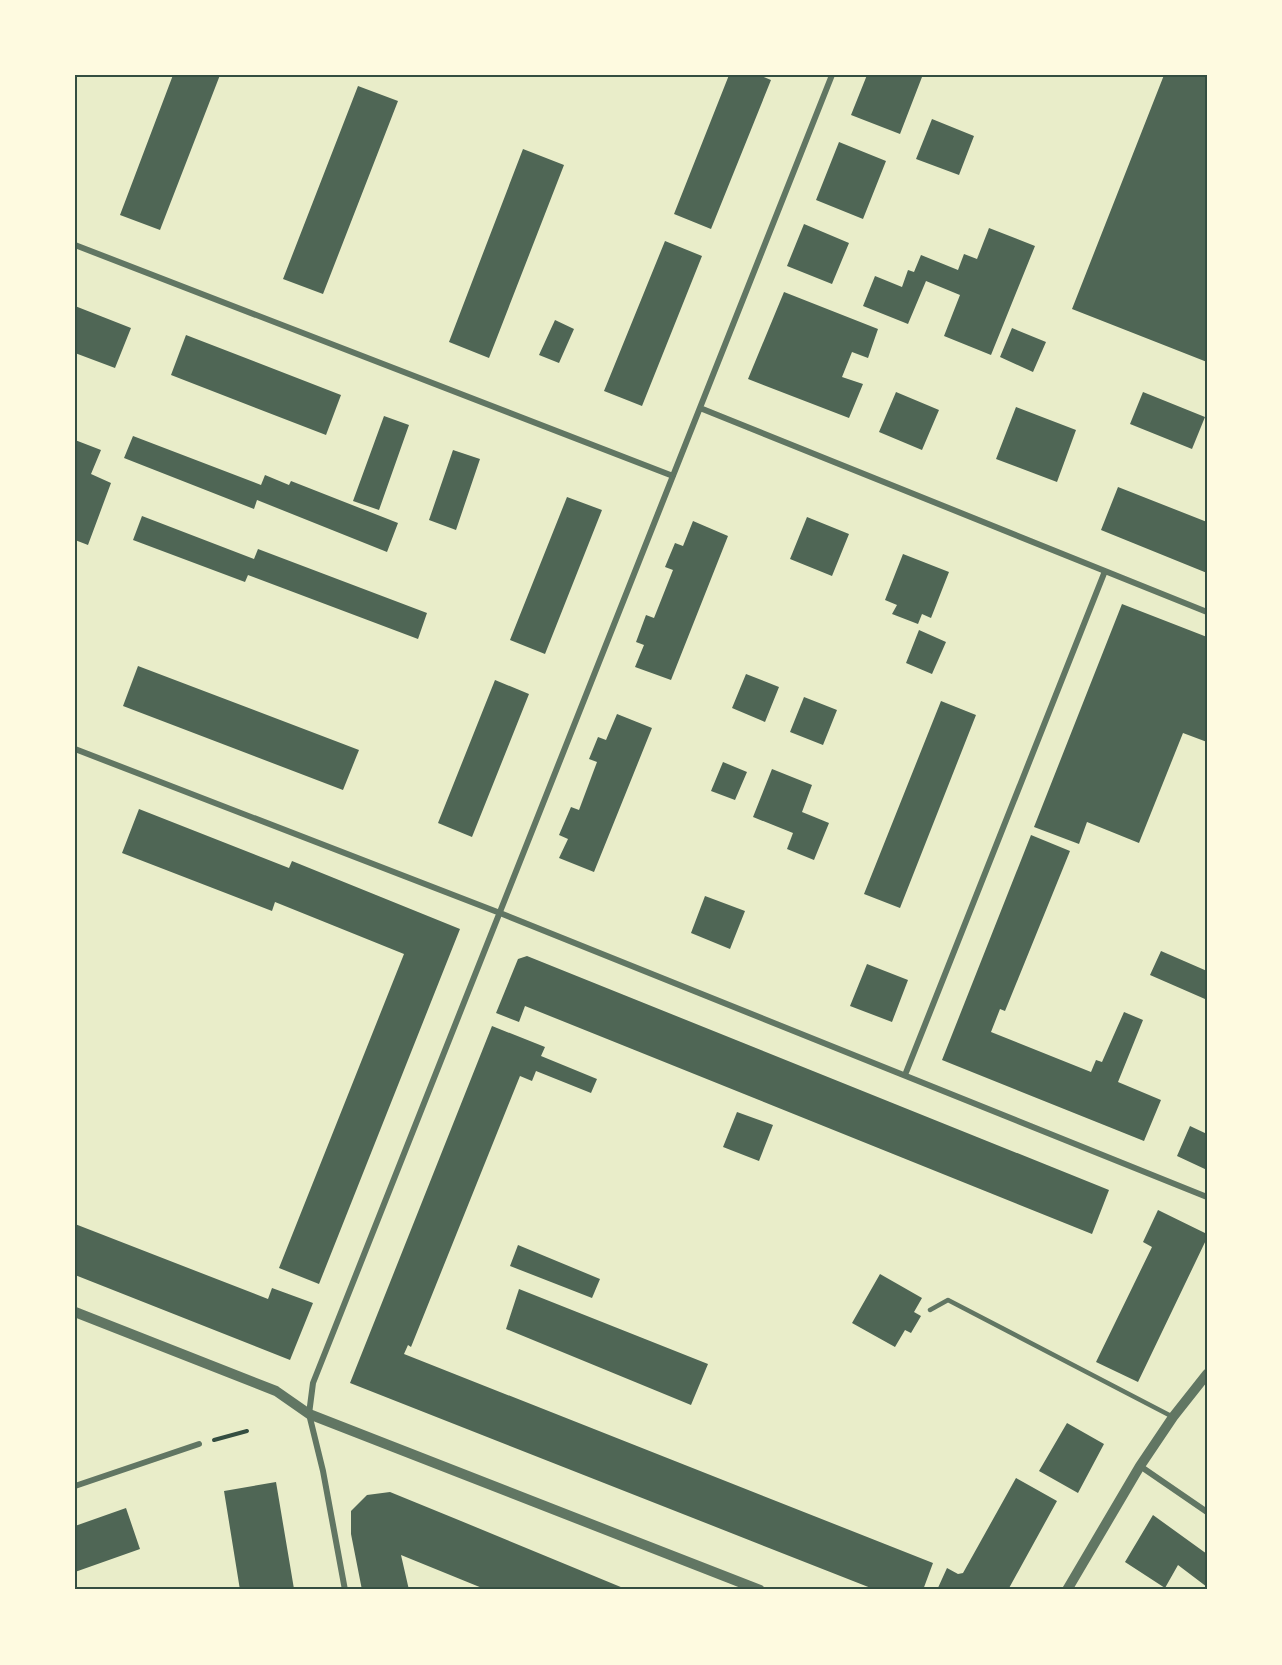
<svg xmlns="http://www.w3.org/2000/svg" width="1282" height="1665" font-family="Mulish,sans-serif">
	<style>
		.building { fill: #4f6655 }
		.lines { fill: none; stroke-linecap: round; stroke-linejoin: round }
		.path { stroke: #344e41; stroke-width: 4 }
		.service { stroke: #617663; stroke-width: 4.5 }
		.minor { stroke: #617663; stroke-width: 6 }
		.tertiary { stroke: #617663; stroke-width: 10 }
		.neatline { fill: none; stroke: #344e41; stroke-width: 2 }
	</style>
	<rect width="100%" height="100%" fill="#e9edc9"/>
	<path class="building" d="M173,75h47l-60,155 -40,-15z
		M729,75h30l12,5 -60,149 -37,-15z
		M867,75h49l6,2 -22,57 -49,-19z
		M1164,75h43v287l-135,-53z
		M358,86l40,15 -75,193 -40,-15z
		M932,119l42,17 -15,39 -43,-16z
		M839,142l47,19 -23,58 -47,-19z
		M523,149l41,16 -75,193 -40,-16z
		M804,224l45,19 -17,41 -45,-18z
		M989,228l46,18 -44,109 -47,-19 16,-41 -34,-14 -18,43 -45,-18 12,-30 27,11 6,-17 6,2 7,-17 37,15 6,-16 13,5z
		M665,241l37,15 -60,150 -38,-15z
		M784,292l94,37 -10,29 -16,-6 -10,25 21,7 -14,34 -101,-39z
		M75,306l56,22 -16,40 -40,-15z
		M555,320l19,9 -15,34 -20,-8z
		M1012,328l34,14 -13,30 -33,-15z
		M186,335l155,60 -15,40 -155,-60z
		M896,392l43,18 -17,40 -43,-18z
		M1143,392l62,25 -13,32 -62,-25z
		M1016,407l60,23 -19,52 -61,-23z
		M384,416l25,9 -30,85 -26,-9z
		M133,436l128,49 4,-10 24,10 2,-4 107,42 -11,29 -130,-52 -3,9 -130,-51z
		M75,440l26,10 -10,24 20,9 -23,62 -13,-5z
		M453,450l27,9 -24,71 -27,-10z
		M1118,487l89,35v51l-106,-43z
		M567,497l35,13 -57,144 -35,-14z
		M142,516l112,43 4,-10 169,64 -9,26 -170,-64 -3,7 -112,-42z
		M807,517l42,17 -17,42 -42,-17z
		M693,521l35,15 -57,144 -36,-13 9,-22 -8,-3 10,-27 8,3 19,-48 -8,-3 10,-24 8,3z
		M903,554l46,18 -18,46 -9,-4 -4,10 -26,-10 5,-9 -12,-5z
		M1122,604l85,33v105l-24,-9 -44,110 -52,-21 -8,22 -45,-17z
		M919,630l27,12 -14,32 -26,-11z
		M138,666l221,84 -16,40 -220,-84z
		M746,674l33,13 -14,35 -33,-14z
		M495,680l34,14 -57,143 -34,-14z
		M804,697l33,13 -14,35 -33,-13z
		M941,701l35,14 -76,193 -36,-14z
		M617,714l35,14 -58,144 -35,-14 9,-19 -9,-4 12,-28 8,3 18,-48 -8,-3 9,-22 8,3z
		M723,762l24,10 -12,28 -24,-9z
		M772,769l40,16 -10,27 27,11 -15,37 -27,-11 6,-16 -40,-16z
		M139,809l150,59 3,-7 168,68 -141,355 -40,-16 125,-314 -129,-52 -3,9 -150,-58z
		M1031,835l39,16 -65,160 -5,-2 -9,23 100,40 5,-12 6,2 22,-50 19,8 -25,62 43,18 -17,41 -202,-81z
		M705,896l40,15 -15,38 -39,-16z
		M1161,951l46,20v23l-2,5 -55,-24z
		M527,956l582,234 -17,44 -567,-228 -6,16 -23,-9 22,-54z
		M867,964l41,16 -16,42 -42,-16z
		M492,1026l53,21 -4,9 56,23 -6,14 -55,-22 -4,10 -12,-5 -109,271 -3,-2 -4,9 529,209 -10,27h-47l-526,-207z
		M737,1112l36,13 -14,36 -36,-14z
		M1190,1126l17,8v36l-30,-14z
		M1158,1210l49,24v4l-69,144 -42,-20 56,-115 -9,-5z
		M75,1224l193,75 4,-11 41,15 -23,57 -215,-85z
		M518,1245l82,34 -8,19 -82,-32z
		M880,1274l42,24 -8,14 7,4 -10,17 -6,-3 -10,17 -43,-24z
		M519,1289l189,75 -17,41 -185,-76z
		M1067,1423l37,21 -26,49 -39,-22z
		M1016,1478l41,23 -49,89h-71l10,-22 11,6 5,-1z
		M276,1482l18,107 -54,1 -16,-99z
		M390,1492l71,29 167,69h-141l-86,-35 8,35h-47l-11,-56v-23l16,-16z
		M126,1508l14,41 -65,23v-46z
		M1153,1515l54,39v33l-29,-22 -13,23 -40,-26z"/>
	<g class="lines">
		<path class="path" d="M214,1440l33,-9"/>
		<path class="service" d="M930,1310l18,-10 225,117"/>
		<path class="minor" d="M75,245l598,231
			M700,408l507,204
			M75,749l425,164 707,284
			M905,1075l200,-504
			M1140,1466l67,46
			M75,1486l124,-42
			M345,1590l-22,-119 -14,-57 4,-31 519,-1308"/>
		<path class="tertiary" d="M75,1312l201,79 33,23 451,176
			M1067,1590l73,-124 33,-49 34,-43"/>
	</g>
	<rect width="1282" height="1665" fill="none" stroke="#fefae0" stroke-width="153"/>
	<rect x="76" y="76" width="1130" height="1512" class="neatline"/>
</svg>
